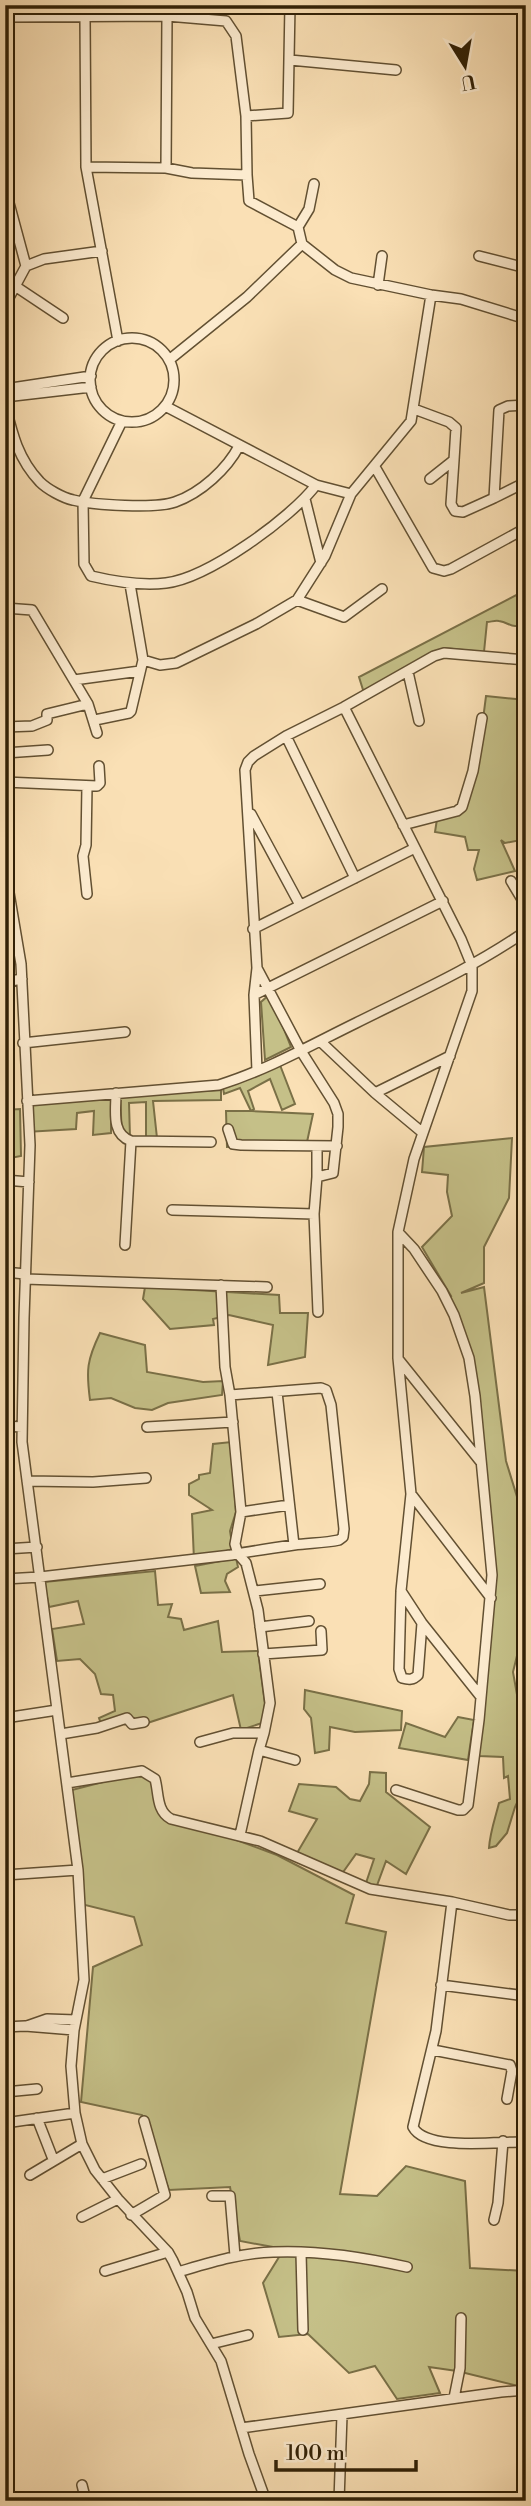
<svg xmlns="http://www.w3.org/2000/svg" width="531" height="2506" font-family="'Libre Bodoni',serif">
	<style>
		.green { fill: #c5c088; stroke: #7a7047; stroke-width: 2 }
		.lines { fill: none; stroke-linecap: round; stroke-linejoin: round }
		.street-casing { stroke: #625032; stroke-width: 12 }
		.street { stroke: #fcebcf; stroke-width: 9 }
	</style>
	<rect width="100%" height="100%" fill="#fae0b5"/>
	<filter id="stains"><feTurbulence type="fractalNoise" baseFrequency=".00286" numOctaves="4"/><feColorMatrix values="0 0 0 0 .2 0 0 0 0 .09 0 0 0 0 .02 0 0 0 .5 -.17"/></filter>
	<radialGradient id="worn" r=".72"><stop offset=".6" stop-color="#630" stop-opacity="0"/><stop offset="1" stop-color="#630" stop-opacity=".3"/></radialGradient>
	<path class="green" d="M526,590v33c-15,7 -15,0 -27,-2 -4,-1 -8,1 -12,1l-3,30 -40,-4 -80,45 -5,-16z
		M486,696l40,4v139l-21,4 -4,-3 14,31 -38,9 -3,-11 5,-19h-11l-3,-13 -30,-5 2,-13 29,-13 10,-32z
		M270,994l21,53 -26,13 -4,-58z
		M280,1065l15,39 -13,6 -12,-31 -22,12 6,18 -3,2 62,3 -6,28 -80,5 -1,-36h25l-11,-23 -16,6 -1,-6z
		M221,1090v10l-68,1 4,37h-11v-36l-17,1 1,34 -8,-1 -2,-41z
		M111,1098v35l-18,2 1,-24 -17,2 -1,16 -50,3 -1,-28z
		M20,1109l1,47 -11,2 2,16 -7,3v-67z
		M512,1138l-3,60 -25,49v36l-23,10 23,-6 22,174 20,65v93l-13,53 12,68 1,43 -11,24 -8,26 -11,13 -7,2c1,-16 6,-29 10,-45l11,-4 -2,-23 -4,2 -1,-21 -24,-1 -4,-16 16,-186 -12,-127 -19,-97 2,-4 -14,-29 3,-1 -29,-49 30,-31 -5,-24 1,-17 -26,-3 2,-25z
		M145,1287l134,8 1,18h28l-3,44 -37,8 5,-40 -44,-10 -16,4 1,6 -44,4 -27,-30z
		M100,1333l45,12 2,27 56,10 20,-1 -1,14 -54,8 -16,7 -17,-2 -24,-10 -21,2c-4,-30 -3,-40 10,-67z
		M231,1442l5,70 -6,19 3,18 -39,11 -2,-46 20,-4 -23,-15v-11l10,-5v-4l11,-2 3,-29z
		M236,1558l2,9 -11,7 -2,7 5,11 -29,1 -6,-27z
		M155,1571l3,34 14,-1 -4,13 13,2 3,11 34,-9 4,31 36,-1 7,53 -3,19 -21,7 -8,-35 -98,32 -9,-9 -24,9 -3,-9 16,-7 -2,-16 -12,-1 -6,-20 -15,-15 -23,2 -5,-32 32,-5 -6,-23 -29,6 -5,-25z
		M305,1690l97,21 -1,19 -46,2 -25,-5 -1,23 -14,3 -4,-35 -7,-9z
		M458,1717l16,3 -6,40 -69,-12 7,-25 39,14z
		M142,1772l13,8 16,41 49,13 57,21 77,40 -8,28 40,9 -46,262 37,2 29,-30 59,15 5,87 56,3v117l-69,-17 -28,-4 11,26 -43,6 -22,-33 -26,7 -41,-39 -29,3 -16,-54 21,-34 -44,-8 -10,-54 -61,3 -27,-75 -61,-13 12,-135 49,-22 -8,-28 -53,-13 -13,-113z
		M370,1772l16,1v19l44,35 -24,47 -20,-13 -10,27 -11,-2 9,-27 -18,-5 -15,21 -44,-22 20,-34 -28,-8 10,-27 37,3 14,12 10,2 9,-17z
		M518,2163h8v78z"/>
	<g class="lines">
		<defs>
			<path id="street" d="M5,17l162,-1 59,5 10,15 10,80 1,59
				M85,18l1,149 32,174
				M290,60l106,10
				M246,116l42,-3 2,-108
				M5,156l4,47 17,63
				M86,167l80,1 26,5 55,2 2,26 49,26
				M166,168l1,-152
				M302,244l33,26 16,8 80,17 30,4 65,20
				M479,256l47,12
				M378,285l4,-29
				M15,286l48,32
				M5,305l21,-39 18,-7 58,-8
				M90 380a42 42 0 1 1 84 0a42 42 0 1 1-84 0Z
				M169,360l78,-63 55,-53 -4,-17 11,-18 5,-25
				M5,389l86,-13
				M5,397l86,-10
				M5,404c7,29 13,55 35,78 7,7 23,16 33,18 21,5 83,9 102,2 26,-9 52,-33 64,-56
				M526,405l-18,1 -9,4 -5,88 32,-16
				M165,406l151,79 35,9
				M414,409l35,13 7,6 -2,32 -24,19
				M122,421l-39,80 1,63 7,12c25,6 49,10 75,7 42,-5 125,-65 150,-98
				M454,460l-3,44 4,7 8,1 31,-14
				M375,467l58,101 11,3 7,-2 75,-41
				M305,499l16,64
				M130,584l13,76 17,5 16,-2 80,-39 41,-24 28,-44 26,-62 60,-73 20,-126
				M297,600l47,17 38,-28
				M5,608l27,2 56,94 9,29
				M408,672l11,49
				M74,680l66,-9
				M344,707l117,232 11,27v25l-58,168 -16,73v126l13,136 -10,97 21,32 59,74
				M95,720l34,-7 2,-2 12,-51
				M5,727l27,-1 15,-6v-6l41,-10
				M286,736l69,142
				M5,753l43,-3
				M5,782l92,4 3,-3 -1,-17
				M87,786l-1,59 -3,11 4,38
				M251,814l49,91
				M403,825l54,-14 5,-4 11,-36 9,-53
				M5,869l16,95 9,181 -6,173 -2,124 56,428 6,110 -10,50 -3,36 4,47 7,31 13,26 23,29 50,53 5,9 14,31 8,26 26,43 28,93 17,47
				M511,881l15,25
				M253,929l162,-81
				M257,968l44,83 33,52 4,11v13l-5,46 -16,4 -3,37 4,98
				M5,982l17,-3
				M254,995l189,-94
				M320,1041l55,52 75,-37
				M23,1043l102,-11
				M257,1071l-3,-76 3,-27 -12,-198 3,-8 6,-6 32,-20 58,-29 90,-51 10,-3 82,7
				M116,1093c0,18 -5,41 15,48l80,1
				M375,1093l48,40
				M27,1101l192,-16c48,-15 92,-40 137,-62 58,-29 117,-55 170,-92
				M228,1129l5,15 8,1 96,1
				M317,1177v-31
				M5,1180l24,2
				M172,1210l142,4
				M125,1245l6,-104
				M5,1272l20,2
				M25,1279l242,8
				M221,1285l4,82 5,28
				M399,1360l81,101
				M277,1392l17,153
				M5,1426l17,1
				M147,1427l86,-5
				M27,1481l66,1 53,-4
				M411,1494l80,104
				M241,1512l48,-7
				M5,1549l32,-2
				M5,1579l35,-2 191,-22c21,-4 42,-7 63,-10 15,-2 31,-2 45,-5l4,-3 1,-8 -13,-124 -5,-15 -5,-2 -91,7 11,117 -6,32 3,10 8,9 12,47 12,93 -6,30
				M255,1591l65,-7
				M401,1592l-2,77 3,9c7,2 11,2 16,-3l4,-52
				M260,1627l49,-6
				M263,1654l59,-4 -1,-19
				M5,1718l52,-8
				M61,1734l36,-6 30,-10 5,6 12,-2
				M200,1742l33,-9h31l-5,17
				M67,1783l75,-12 13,8c4,14 1,32 16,40l89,22 110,48 82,13 -16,129 -23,96c13,25 88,14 113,15
				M396,1790l62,20h5l5,-5 11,-85 13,-145 -17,-179 -6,-38 -15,-43 -12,-24 -28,-42 -16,-17
				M240,1835l19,-85 36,10
				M5,1875l73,-5
				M452,1902l57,13h17
				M441,1985l85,11
				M27,2026l20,-7 29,1
				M5,2027l20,-1 49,4
				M433,2050l77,15 2,6 -5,28
				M5,2092l32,-3
				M37,2118l16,41
				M5,2123l70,-10
				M30,2175l52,-31
				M102,2179l39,-15
				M212,2196h18l5,60
				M131,2215l34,-20 -21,-74
				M82,2217l36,-18
				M494,2220l4,-17 5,-62
				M301,2253l2,77
				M105,2271l63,-19
				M178,2272c31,-9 62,-19 95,-20 45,-2 90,5 134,15
				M211,2344l37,-9
				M454,2398l6,-30 1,-50
				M241,2428l260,-36 25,-2
				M82,2485l4,16
				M339,2501l3,-86"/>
		</defs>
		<use href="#street" class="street-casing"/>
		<use href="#street" class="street"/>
	</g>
	<rect width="531" height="2506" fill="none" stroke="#fae0b5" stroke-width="28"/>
	<rect x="7" y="7" width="517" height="2492" fill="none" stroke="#302006" stroke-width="3.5"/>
	<rect x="14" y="14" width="503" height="2478" fill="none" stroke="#302006" stroke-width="2"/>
	<g transform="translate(465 66) rotate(169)" stroke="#fcebcf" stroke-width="5" paint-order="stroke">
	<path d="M0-5L12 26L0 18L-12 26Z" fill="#302006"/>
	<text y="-10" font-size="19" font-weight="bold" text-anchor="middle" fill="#302006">U</text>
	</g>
	<path d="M276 2460v10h140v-10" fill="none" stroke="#302006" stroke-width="3.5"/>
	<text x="286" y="2460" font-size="21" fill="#302006" stroke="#fcebcf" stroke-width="5" paint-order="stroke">100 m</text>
	<rect width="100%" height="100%" filter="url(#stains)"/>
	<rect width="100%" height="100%" fill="url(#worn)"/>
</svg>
